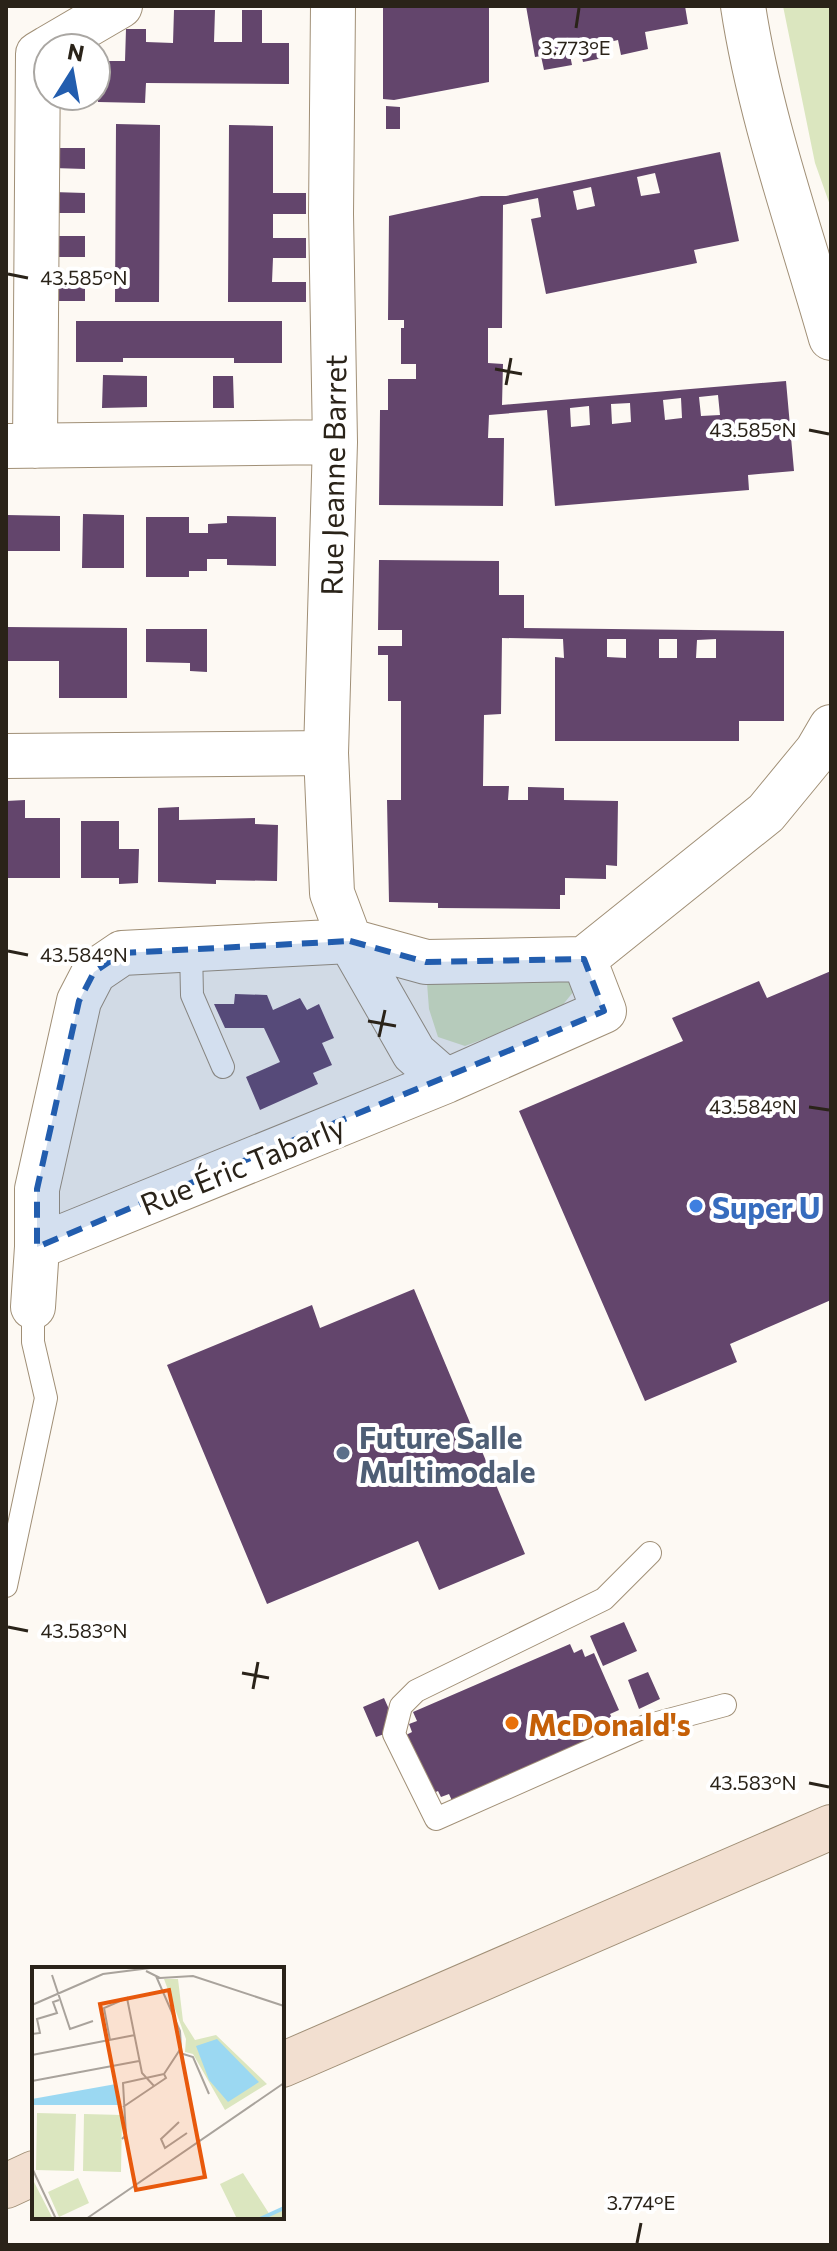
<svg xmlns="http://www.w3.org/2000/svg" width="837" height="2251" font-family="Commissioner,sans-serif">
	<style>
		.green { fill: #dbe6bf }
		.building { fill: #63456c; fill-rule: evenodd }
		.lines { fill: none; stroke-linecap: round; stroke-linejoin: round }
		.lane-casing { stroke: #a08f76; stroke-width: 24 }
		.street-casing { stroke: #a08f76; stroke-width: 46 }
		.secondary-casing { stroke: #a08f76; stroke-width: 46 }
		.lane { stroke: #fff; stroke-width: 22 }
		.street { stroke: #fff; stroke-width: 44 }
		.secondary { stroke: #f2dfd0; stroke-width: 44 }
		.marked { fill: #225dae; fill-opacity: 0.2; stroke: #225dae; stroke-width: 6; stroke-dasharray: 16 10; stroke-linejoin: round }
		.ticks { fill: none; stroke: #2a2319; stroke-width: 3 }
		.shop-dot { fill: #3f7fe0; stroke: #fff; stroke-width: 3 }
		.service-dot { fill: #5c6f8a; stroke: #fff; stroke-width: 3 }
		.food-dot { fill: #e8710a; stroke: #fff; stroke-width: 3 }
		.labels { text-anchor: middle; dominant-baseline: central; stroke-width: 8; stroke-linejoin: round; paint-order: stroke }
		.street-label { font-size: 30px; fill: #2a2319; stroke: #fff }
		.shop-label { font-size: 30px; font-weight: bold; fill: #366cbe; stroke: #fff; text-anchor: start }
		.service-label { font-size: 30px; font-weight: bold; fill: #4e5e75; stroke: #fff; text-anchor: start }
		.food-label { font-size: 30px; font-weight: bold; fill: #c56008; stroke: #fff; text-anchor: start }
		.inset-river { fill: none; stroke: #9bd8f2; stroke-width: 4 }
		.inset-road { fill: none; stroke: #a9a39c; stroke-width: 2 }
		.view { fill: #e8590c; fill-opacity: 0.15; stroke: #e8590c; stroke-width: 4 }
		.inset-edge { fill: none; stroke: #2a2319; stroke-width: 4 }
		.ticks-label { font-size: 20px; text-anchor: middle; fill: #2a2319; stroke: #fff; stroke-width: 8; stroke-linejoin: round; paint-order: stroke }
	</style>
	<rect width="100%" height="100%" fill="#fdf9f3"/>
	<path class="green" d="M783,6h48v202l-16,-45z
		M566,976l8,15 -17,21 -92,34 -27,-9 -9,-28 -2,-26z"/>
	<path class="building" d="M383,6h106v76l-95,18 -11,-1z
		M526,6h159l3,18 -43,8 3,17 -27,6 -3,-15 -13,3 3,14 -25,5 -3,-14 -11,2 3,15 -28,5 -3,-14 -6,1z
		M174,10h41l-1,32h28v-32h20v33h27v41l-143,-1 -1,20 -47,-1v-41h27l1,-32h20v13l27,1z
		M386,106l14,1v22h-14z
		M116,124l44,1 -1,177h-44z
		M229,125l44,1v67h33v21h-33v24h33v20h-33l-1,24h34v20h-78z
		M53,148h32v21l-32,-1z
		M720,152l19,89 -45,9 3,13 -151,31 -15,-75 10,-2 -3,-19 -35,7 -1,123h-14v35l15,1 -1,41 284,-24 8,90 -46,4 1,15 -194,16 -8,-96 -58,5 -1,23h16l-1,68 -124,-1 1,-95h8v-31h28v-15h-15v-36h3v-8h-16l1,-104 92,-20h25zM655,173l5,20 -19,3 -4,-19zM591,187l4,19 -18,4 -4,-19zM718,395l2,20 -19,1 -2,-19zM681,398l1,20 -17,2 -2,-20zM630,403l1,19 -19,2 -1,-20zM589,406l1,19 -19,2 -1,-19z
		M53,192l32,1v20h-32z
		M53,236h32v21h-32z
		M52,280l33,1v20h-33z
		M76,321h206v42h-48v-5h-111v4h-47z
		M103,375l44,1v31l-45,1z
		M213,376h20l1,32h-21z
		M83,514l41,1v53h-42z
		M6,515l54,1v35h-54z
		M227,516l49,1v49l-49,-1v-6h-20v12h-18v6h-43v-60h43v16h19v-9l19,-1z
		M379,560l120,1v34h25v33l260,3v90h-45v20h-184v-84l9,1 -1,-19 -61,-1 -1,76 -17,1 -1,71h26l-1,14h20v-13l36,1v12l54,1 -1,65 -11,-1v14l-41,-1v17h-5v14l-122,-1v-5l-49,-1 -2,-102h14v-99h-13v-46h-10v-9h24v-16h-24zM607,639h19v19l-19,-1zM659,639h18v19h-18zM716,639v19h-20l1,-18z
		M6,627l121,1v70h-68v-37h-53z
		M146,629h61v43l-17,-1v-8l-44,-1z
		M25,800v18h35v60h-54v-77z
		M179,807v13l76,-2v6l23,1 -1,56 -61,-1v4l-58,-2v-74z
		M81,821h38v28h20l-1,34 -19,1v-6h-38z
		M831,971v329l-101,44 7,18 -92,39 -126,-290 164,-70 -11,-23 87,-37 8,17z
		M235,994l32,1 6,15 27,-12 7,12 12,-6 15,34 -12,5 10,22 -19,8 5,11 -58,26 -14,-33 34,-15 -16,-34h-39l-11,-24h20z
		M414,1289l111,265 -86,36 -21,-49 -151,63 -100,-239 145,-60 8,23z
		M624,1622l13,29 -34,15 -13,-30z
		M570,1644l4,9 8,-4 3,8 9,-4 25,57 -9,4 4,8 -9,4 4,9 -156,68 -4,-9 -8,3 -3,-6 -9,4 -25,-59 8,-4 -3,-8 8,-3 -4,-9z
		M648,1672l12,27 -21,10 -11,-29z
		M384,1698l4,9 -1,26 -11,4 -13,-30z"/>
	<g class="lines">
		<defs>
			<path id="lane" d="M191,949l1,46 31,72
				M650,1553l-46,46 -188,92 -15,15 -7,28 42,85 210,-93 79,-21
				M6,1586l40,-188 -13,-56v-35"/>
			<path id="street" d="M333,6l-2,208 4,228 -9,311 6,140 18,48 64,112 32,28
				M743,6c17,112 57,223 88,332
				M48,48l72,-42
				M6,446l329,-4
				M35,446l3,-392 10,-6
				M6,756l320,-3
				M584,959l182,-146 51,-62 14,-24
				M37,1247l409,-166 158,-70 -20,-52
				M33,1307l4,-60v-58l42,-188 15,-29 28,-19 228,-12 76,21 158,-3"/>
			<path id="secondary" d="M282,2065l549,-238
				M6,2186l28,-13"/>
		</defs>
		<use href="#lane" class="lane-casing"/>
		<use href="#street" class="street-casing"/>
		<use href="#secondary" class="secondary-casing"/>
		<use href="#lane" class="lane"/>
		<use href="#street" class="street"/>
		<use href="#secondary" class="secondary"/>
	</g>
	<path class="marked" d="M350,941l76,21 158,-3 20,52 -567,236v-58l42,-188 15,-29 28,-19z"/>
	<path class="ticks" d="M576,28l3,-20M8,274l20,4M495,369l27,5M506,385l5,-27M809,430l20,4M8,951l20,4M368,1021l28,5M379,1037l6,-27M809,1107l20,3M8,1627l20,4M242,1673l27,5M253,1689l5,-27M809,1783l20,4M637,2243l4,-20"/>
	<circle class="shop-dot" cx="696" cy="1206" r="8"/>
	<circle class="service-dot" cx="343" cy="1453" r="8"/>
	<circle class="food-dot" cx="512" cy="1723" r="8"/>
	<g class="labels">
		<g class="street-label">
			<text transform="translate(332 475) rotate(-89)">Rue Jeanne Barret</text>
			<text transform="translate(242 1164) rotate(-22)">Rue Éric Tabarly</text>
		</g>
		<g class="shop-label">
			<text x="712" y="1206">Super U</text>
		</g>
		<g class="service-label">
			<text x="359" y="1436">Future Salle<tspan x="359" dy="34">Multimodale</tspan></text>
		</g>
		<g class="food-label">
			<text x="528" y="1723">McDonald's</text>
		</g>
	</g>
	<g transform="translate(32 1967)">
		<rect width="252" height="252" fill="#fdf9f3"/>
		<path d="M132,12h14l5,42 12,19 21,-5 51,49 -42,26 -32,-56 -8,-2 1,-13zM5,146l39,1 -2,57 -38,-1zM52,147l38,1 -1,57 -38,-1zM211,206l27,42 14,-9v13h-47l-17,-35zM46,211l11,25 -30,14 -11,-25zM0,212l1,1 20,39h-21z" fill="#dbe6bf"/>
		<path d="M185,72l42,43 -31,20 -19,-22 -13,-34zM84,117l2,21h-86v-6z" fill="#9bd8f2"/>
		<path class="inset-river" d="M228,252l24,-11"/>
		<path class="inset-road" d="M114,4l14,7 33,-2 91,30M20,8l18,54 23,-8M0,38l71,-31 55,-7M0,67l8,-1 -3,-14 20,-6 -4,-11 6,-2M78,73l-6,-32 23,-10 15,75 12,13M148,86l13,4 16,37M0,88l103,-20M0,114l107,-20M91,140l43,-29 -2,-4 17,-26 -1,-17 -24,-55M147,155l-18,17 4,9 22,-15M90,172l4,-4 -3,-52 41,-9M0,201l24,51M54,252l198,-136"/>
		<path class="view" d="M137,23l36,187 -69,13 -36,-186z"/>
		<rect width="252" height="252" class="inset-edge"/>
	</g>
	<g class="ticks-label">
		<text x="576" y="55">3.773°E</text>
		<text x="84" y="285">43.585°N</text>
		<text x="753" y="437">43.585°N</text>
		<text x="84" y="962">43.584°N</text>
		<text x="753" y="1114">43.584°N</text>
		<text x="84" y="1638">43.583°N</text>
		<text x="753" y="1790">43.583°N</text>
		<text x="641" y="2210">3.774°E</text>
	</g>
	<rect width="837" height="2251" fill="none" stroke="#2a2319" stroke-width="16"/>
	<g transform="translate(72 72) rotate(11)"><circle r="38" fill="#ffffff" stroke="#aaa7a3" stroke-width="2"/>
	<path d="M0-6L14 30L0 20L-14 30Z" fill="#225dae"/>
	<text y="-12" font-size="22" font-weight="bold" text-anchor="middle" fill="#2a2319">N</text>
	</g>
</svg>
